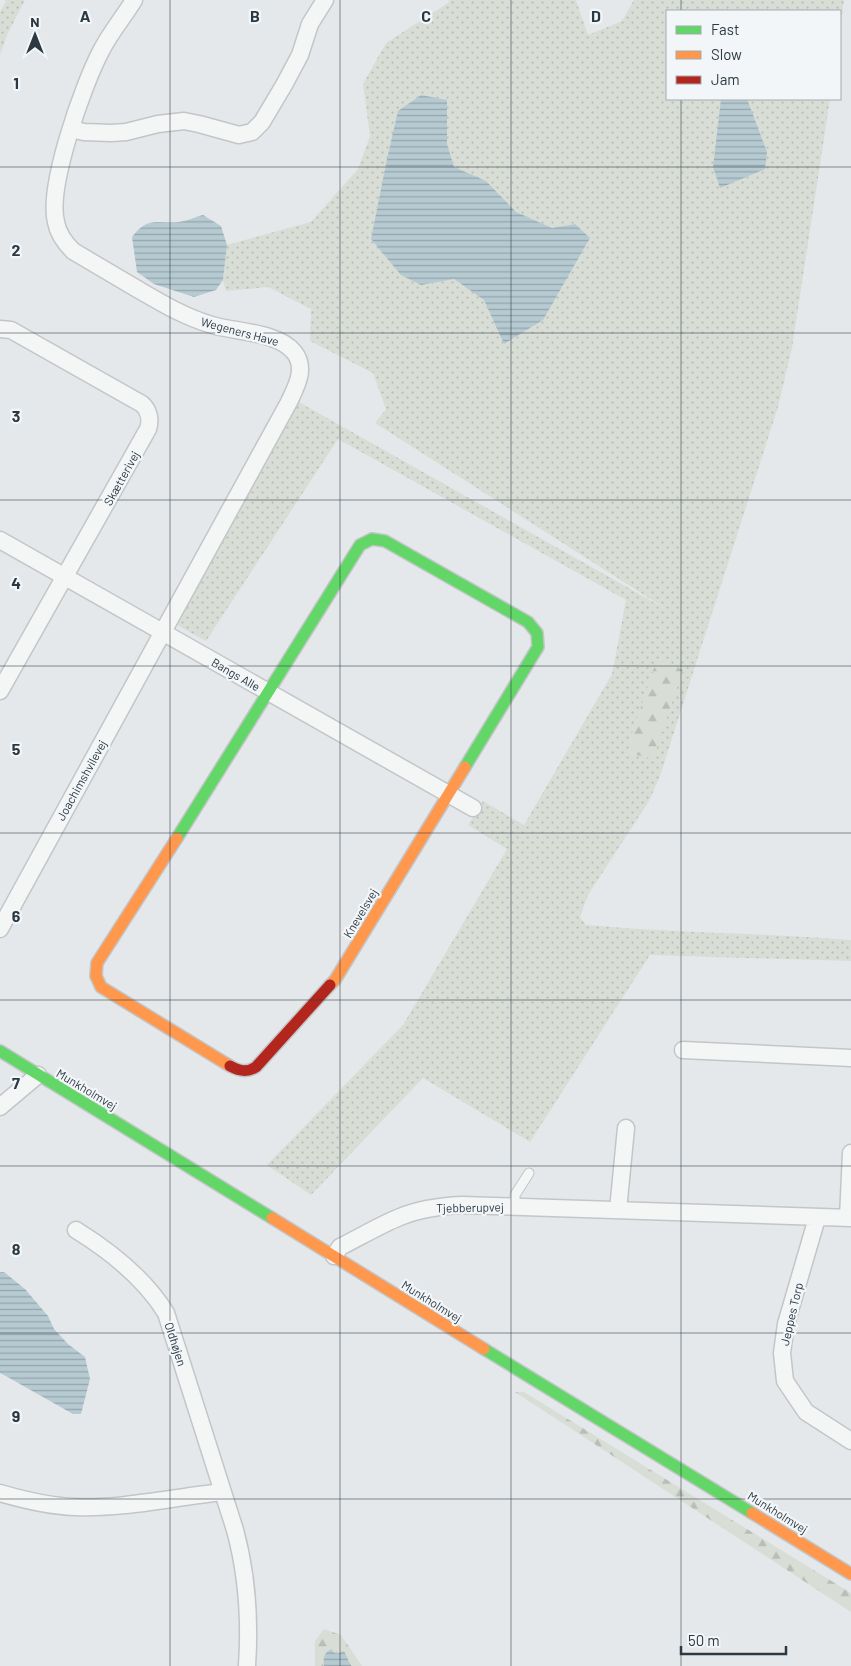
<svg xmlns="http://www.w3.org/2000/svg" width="851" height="1666" font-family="Barlow,sans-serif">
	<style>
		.grass { fill: url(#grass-dots); fill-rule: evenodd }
		.forest { fill: url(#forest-firs) }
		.water { fill: url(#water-rules) }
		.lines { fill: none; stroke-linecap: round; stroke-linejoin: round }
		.lane-casing { stroke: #c3c6c8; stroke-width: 11 }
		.street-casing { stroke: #c3c6c8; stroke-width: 19 }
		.fast-casing { stroke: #c3c6c8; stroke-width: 14 }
		.slow-casing { stroke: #c3c6c8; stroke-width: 14 }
		.jam-casing { stroke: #c3c6c8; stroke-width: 14 }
		.lane { stroke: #f4f6f6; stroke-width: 9 }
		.street { stroke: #f4f6f6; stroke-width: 16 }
		.fast { stroke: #63d668; stroke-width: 11 }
		.slow { stroke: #ff974d; stroke-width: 11 }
		.jam { stroke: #b3261e; stroke-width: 11 }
		.grid { fill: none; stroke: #2c3942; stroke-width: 1; stroke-opacity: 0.55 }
		.labels { text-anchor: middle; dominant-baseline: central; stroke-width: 4.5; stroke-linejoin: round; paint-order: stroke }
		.street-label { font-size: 12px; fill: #2c3942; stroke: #f3f6f8 }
		.grid-label { font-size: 16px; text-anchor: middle; font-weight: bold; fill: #2c3942; stroke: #f3f6f8; stroke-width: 4.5; stroke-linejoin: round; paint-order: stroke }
	</style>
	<defs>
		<pattern id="grass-dots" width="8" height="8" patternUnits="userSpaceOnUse" patternTransform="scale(1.25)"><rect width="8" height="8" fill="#d8ddd6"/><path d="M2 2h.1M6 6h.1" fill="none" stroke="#babeb9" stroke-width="1.8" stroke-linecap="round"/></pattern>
		<pattern id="forest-firs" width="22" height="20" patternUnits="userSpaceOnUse" patternTransform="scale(1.25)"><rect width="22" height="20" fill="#d8ddd6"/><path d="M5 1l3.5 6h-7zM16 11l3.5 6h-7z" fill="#babeb9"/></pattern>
		<pattern id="water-rules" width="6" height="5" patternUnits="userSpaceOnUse" patternTransform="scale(1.25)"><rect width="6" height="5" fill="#b6cad2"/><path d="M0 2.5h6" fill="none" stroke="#94a5ac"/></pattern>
	</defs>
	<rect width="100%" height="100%" fill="#e5e8ea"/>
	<path class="grass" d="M5,0h20l-18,35 -7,20v-43l6,-11z
		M450,0h126l12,35 34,-14 12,-21h210l-4,29v-18h-173v88h163l-38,249 -14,59 -118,369 -11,25 -61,94 -8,22 6,8c88,8 177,8 265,15v21l-201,-6 -120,187 -107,-64 -112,117 -44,-30 136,-140 104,-176 -39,-24 15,-24 41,24 88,-151 14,-74 -288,-161 -132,202 -31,-17 122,-223 369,208 -291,-186 11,-14 -13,-36 -63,-32 1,-32 -43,-22 -42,4 -3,-11 4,-35 84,-23 47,-53 12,-33 -7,-52 23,-41 62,-40zM658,659l-4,99h-1l-24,-5 2,-16z"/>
	<path class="forest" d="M657,659l26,11 -30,89 -24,-6 2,-16z
		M515,1392h9l327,201v19z
		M324,1629l17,6 21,31h-47v-25z"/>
	<path class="water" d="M421,95l26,5v44l7,23 32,14 30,31 36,16 23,-4 15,14 -47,82 -39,24 -20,-44 -30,-21 -33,6 -20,-10 -30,-36 16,-80 11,-48z
		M721,99h26l20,53 -2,17 -45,19 -7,-21z
		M203,215l18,11 6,19 -4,35 -7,10 -22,7 -40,-13 -17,-12 -5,-35c16,-21 25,-13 47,-15 8,-1 16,-5 24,-7z
		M0,1272h4l21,17 23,27 6,13 14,15 17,13 5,22 -9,35h-8l-69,-39 -4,-2z
		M331,1649l5,5 8,-3 7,15h-27c-1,-8 0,-13 7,-17z"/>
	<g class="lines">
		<defs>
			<path id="lane" d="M515,1207v-12l14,-22"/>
			<path id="street" d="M71,129l13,3 27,1 15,-1 32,-8 26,-3 15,3 40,11 13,-3 10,-10 22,-37 16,-30 10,-31 15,-24
				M0,329l11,1 131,74c7,6 9,16 6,25l-148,262
				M0,540l473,268
				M0,929l289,-527c7,-15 18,-34 5,-50 -16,-20 -58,-20 -82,-27 -27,-8 -49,-21 -73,-35 -22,-13 -44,-26 -66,-39 -8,-8 -15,-17 -17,-29 -9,-35 27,-137 45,-171 9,-18 22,-33 33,-51
				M683,1050l168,8
				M0,1107l38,-32
				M618,1210l8,-82
				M817,1218l-31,106 -4,29 3,28 21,31 45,29
				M848,1218l3,-65
				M76,1230c34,21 69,49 90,83l69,217c12,44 15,91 12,136
				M334,1256l6,-9c20,-10 40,-22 60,-30 19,-8 41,-11 62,-12l389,13
				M0,1493c24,7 49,13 75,14 49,2 99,-10 148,-15"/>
			<path id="fast" d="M372,539l13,2 143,81 9,11 1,14 -73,120
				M177,838l183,-293 12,-6
				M0,1051l272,167
				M484,1349l268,164"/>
			<path id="slow" d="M177,838l-80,125 -1,13 5,11 129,79
				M330,985l5,-5 130,-213
				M272,1218l212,131
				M752,1513l99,61"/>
			<path id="jam" d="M230,1066c9,5 17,7 26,1l74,-82"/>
		</defs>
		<use href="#lane" class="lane-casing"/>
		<use href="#street" class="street-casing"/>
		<use href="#fast" class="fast-casing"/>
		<use href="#slow" class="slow-casing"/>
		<use href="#jam" class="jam-casing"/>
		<use href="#lane" class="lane"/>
		<use href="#street" class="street"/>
		<use href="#fast" class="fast"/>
		<use href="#slow" class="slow"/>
		<use href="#jam" class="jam"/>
	</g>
	<path class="grid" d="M170,0v1666M340,0v1666M511,0v1666M681,0v11M681,99v1567M0,167h851M0,333h851M0,500h851M0,666h851M0,833h851M0,1000h851M0,1166h851M0,1333h851M0,1499h851"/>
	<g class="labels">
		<g class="street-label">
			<text transform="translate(240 331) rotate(15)">Wegeners Have</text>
			<text transform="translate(121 478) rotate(-61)">Skætterivej</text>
			<text transform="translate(236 674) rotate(30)">Bangs Alle</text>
			<text transform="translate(81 780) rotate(-61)">Joachimshvilevej</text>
			<text transform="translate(360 913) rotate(-59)">Knevelsvej</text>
			<text transform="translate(87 1089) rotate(31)">Munkholmvej</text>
			<text transform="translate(470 1207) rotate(-1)">Tjebberupvej</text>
			<text transform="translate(432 1301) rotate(32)">Munkholmvej</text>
			<text transform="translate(791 1314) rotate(-77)">Jeppes Torp</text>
			<text transform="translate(176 1344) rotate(72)">Oldhøjen</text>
			<text transform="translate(778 1512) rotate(32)">Munkholmvej</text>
		</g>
	</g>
	<g class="grid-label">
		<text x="85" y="22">A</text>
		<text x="255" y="22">B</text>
		<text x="426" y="22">C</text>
		<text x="596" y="22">D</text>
		<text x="16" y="89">1</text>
		<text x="16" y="256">2</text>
		<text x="16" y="422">3</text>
		<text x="16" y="589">4</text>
		<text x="16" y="755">5</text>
		<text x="16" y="922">6</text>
		<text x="16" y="1089">7</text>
		<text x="16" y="1255">8</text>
		<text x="16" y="1422">9</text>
	</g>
	<rect x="666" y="10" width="175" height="90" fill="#f3f6f8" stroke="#a3aaaf"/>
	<rect x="676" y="26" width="25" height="8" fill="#63d668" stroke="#a3aaaf"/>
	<text x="711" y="35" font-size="15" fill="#2c3942">Fast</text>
	<rect x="676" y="51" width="25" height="8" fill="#ff974d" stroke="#a3aaaf"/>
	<text x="711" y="60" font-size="15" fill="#2c3942">Slow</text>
	<rect x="676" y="76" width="25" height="8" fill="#b3261e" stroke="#a3aaaf"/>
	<text x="711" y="85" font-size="15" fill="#2c3942">Jam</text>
	<g transform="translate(35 35)" stroke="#f3f6f8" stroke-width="4" paint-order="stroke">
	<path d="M0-4L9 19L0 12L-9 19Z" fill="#2c3942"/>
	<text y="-8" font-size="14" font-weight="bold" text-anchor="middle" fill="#2c3942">N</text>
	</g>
	<path d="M681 1646v8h105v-8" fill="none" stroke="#2c3942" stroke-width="2.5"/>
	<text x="688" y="1646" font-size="15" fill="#2c3942" stroke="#f3f6f8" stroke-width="4" paint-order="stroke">50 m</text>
</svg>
